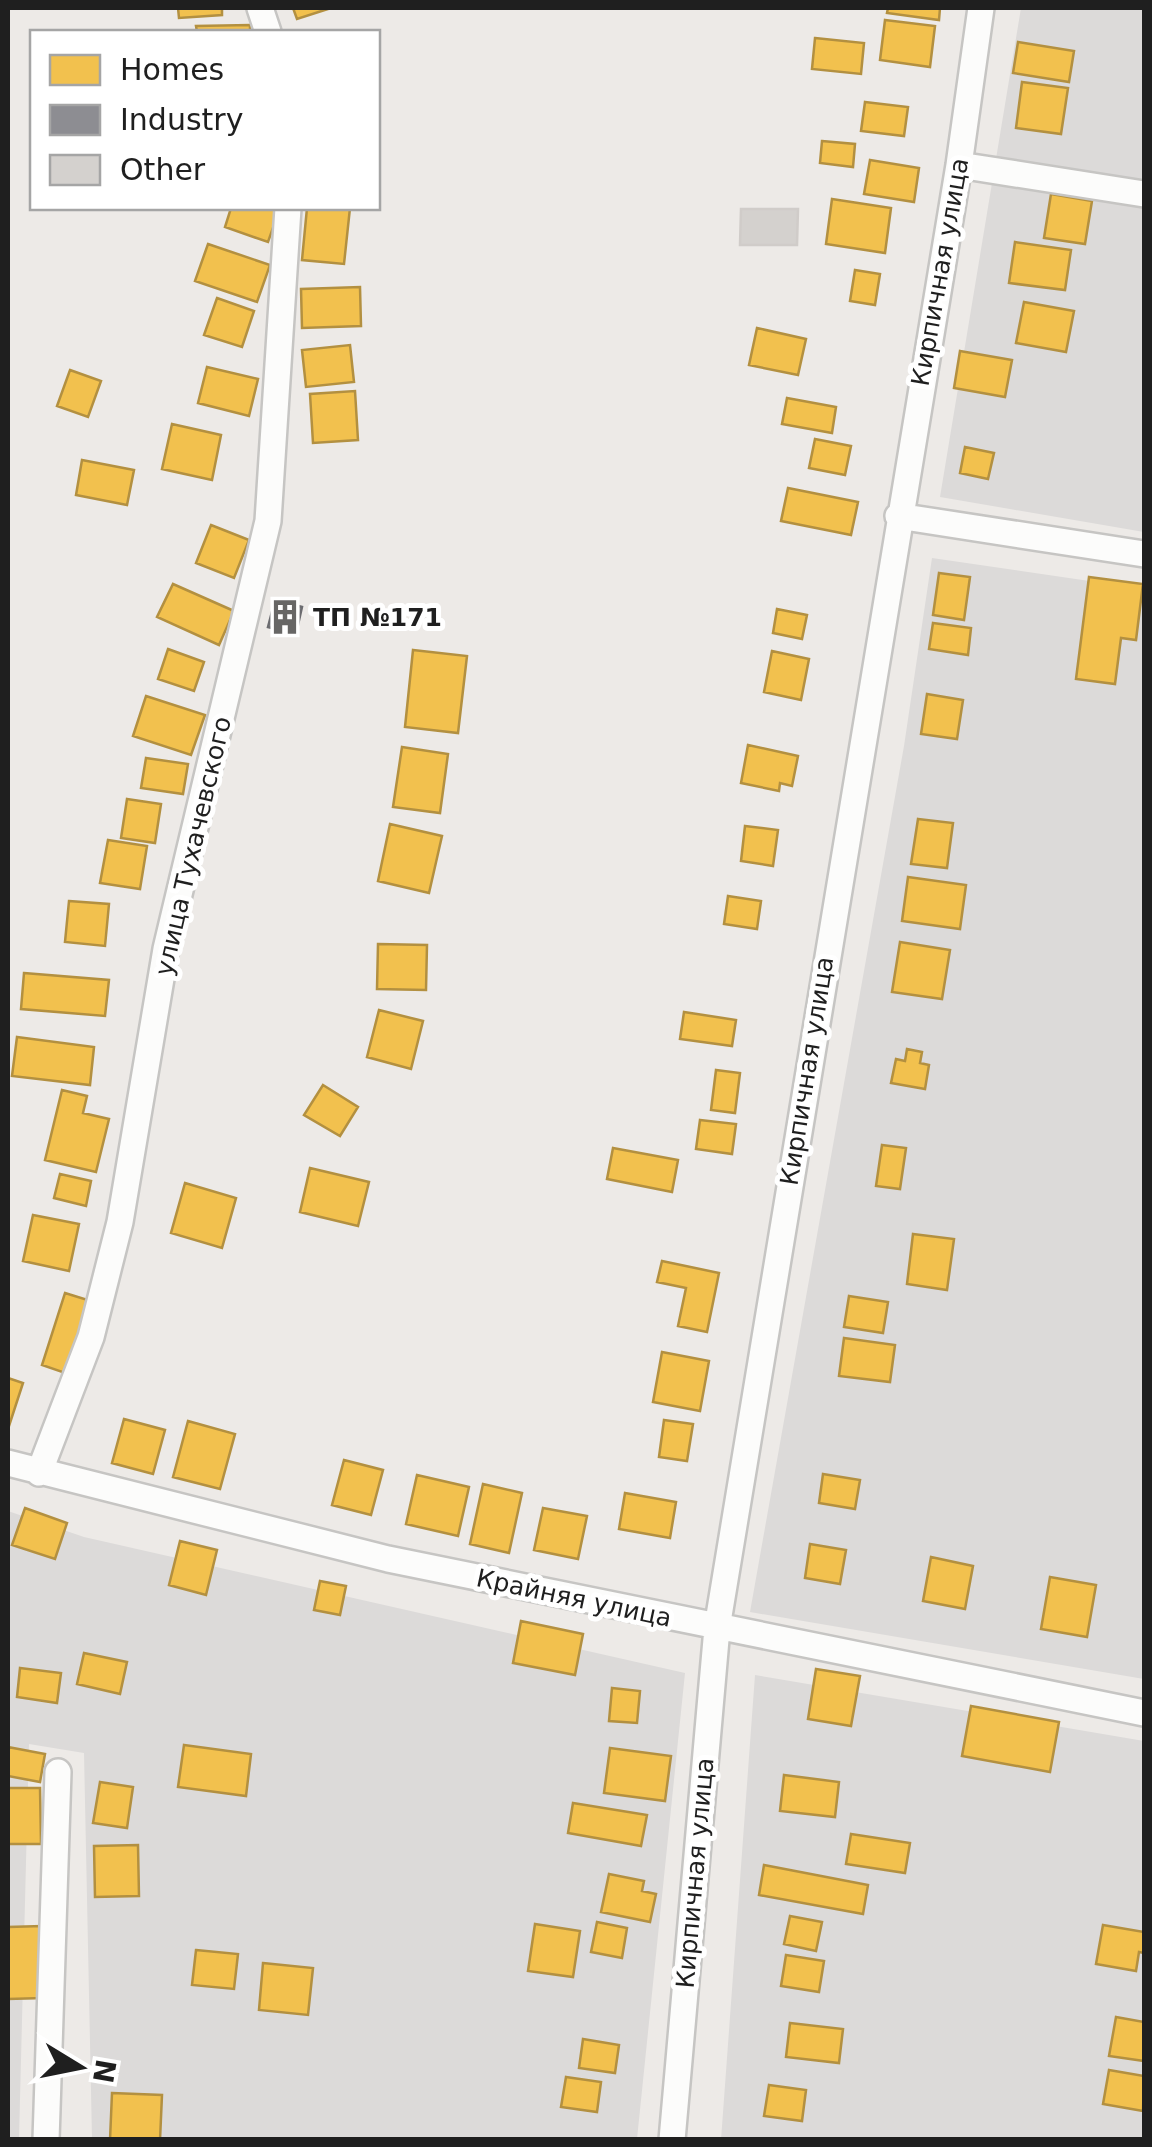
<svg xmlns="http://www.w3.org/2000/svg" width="1152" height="2147" font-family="'DejaVu Sans',sans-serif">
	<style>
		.residential { fill: #dcdad9 }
		.homes { fill: #f2c14e; stroke: #b39040; stroke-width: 2.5 }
		.industry { fill: #8d8d92; stroke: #6c6c70; stroke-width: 2.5 }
		.building { fill: #d4d1ce; stroke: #d0ccc9; stroke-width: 2.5 }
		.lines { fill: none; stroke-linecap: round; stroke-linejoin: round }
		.minor-casing { stroke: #c6c5c3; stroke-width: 30 }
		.minor { stroke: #fcfcfb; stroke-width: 25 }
		.labels { text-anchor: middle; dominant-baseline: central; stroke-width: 10; stroke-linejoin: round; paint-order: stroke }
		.street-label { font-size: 25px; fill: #1f1f1f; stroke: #fff }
		.poi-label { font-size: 25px; font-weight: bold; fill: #1f1f1f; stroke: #fff; text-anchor: start }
	</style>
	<rect width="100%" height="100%" fill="#edeae7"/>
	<path class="residential" d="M1021,8h123v524l-204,-35z
		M932,558l212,31v1090l-394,-67 154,-866z
		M8,1511l76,26 601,136 -48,466h-545l-8,-386 -55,-9 -10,395 -11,1z
		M755,1675l389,66 -1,398 -422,1z"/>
	<path class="homes" d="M178,8h44v7l-43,3z
		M293,8h38l-34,11z
		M888,8h52l-1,12 -52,-7z
		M885,20l50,6 -5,41 -50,-7z
		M250,25v7h-53l-1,-6z
		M815,38l49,5 -3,31 -49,-5z
		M1018,42l56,9 -5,31 -56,-9z
		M1022,82l46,6 -7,46 -45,-6z
		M865,102l43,5 -4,29 -43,-5z
		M822,141l33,3 -2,23 -33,-4z
		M870,160l49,8 -5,34 -50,-8z
		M1051,194l41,7 -7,43 -41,-6z
		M832,199l59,9 -6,45 -59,-9z
		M231,208h49l-12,34 -43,-15z
		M307,208h43l-6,56 -42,-4z
		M1015,242l56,8 -6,40 -56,-7z
		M208,244l62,21 -13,37 -62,-21z
		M855,270l25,4 -5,31 -25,-4z
		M360,287l1,39 -59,2 -1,-39z
		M217,298l37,13 -12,36 -38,-12z
		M1024,302l50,9 -8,41 -50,-9z
		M757,328l49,11 -8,36 -49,-10z
		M350,345l4,37 -48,5 -4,-37z
		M960,351l52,9 -7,37 -51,-9z
		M207,367l51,12 -9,37 -51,-13z
		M70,370l31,11 -13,36 -31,-11z
		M355,391l3,49 -45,3 -3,-49z
		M787,398l49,9 -4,26 -50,-9z
		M172,424l49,11 -9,45 -50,-11z
		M815,439l36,7 -6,29 -36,-7z
		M965,447l29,6 -6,26 -28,-6z
		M82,460l52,10 -7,35 -51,-10z
		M788,488l70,14 -7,33 -70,-14z
		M211,525l38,15 -15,38 -38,-15z
		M939,573l31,4 -6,43 -31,-5z
		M1089,577l54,7 -7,56 -15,-2 -6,46 -39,-5z
		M173,584l61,27 -15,34 -62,-28z
		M777,609l30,6 -5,24 -29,-6z
		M933,623l38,5 -3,27 -39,-6z
		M168,649l36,13 -10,29 -36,-12z
		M413,650l54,6 -9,77 -53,-6z
		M772,651l37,8 -8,41 -37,-8z
		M927,694l36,6 -6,39 -36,-5z
		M146,696l59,19 -14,40 -58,-19z
		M748,745l50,11 -6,30 -12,-3 -1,8 -38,-8z
		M402,747l46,7 -8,59 -47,-6z
		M146,758l42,6 -5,30 -42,-6z
		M127,799l34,5 -6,39 -34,-5z
		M918,819l35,4 -6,45 -36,-4z
		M390,824l52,12 -13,57 -51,-12z
		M745,826l33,4 -5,36 -32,-5z
		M108,840l39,6 -7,43 -40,-6z
		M908,877l58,8 -6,44 -58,-8z
		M728,896l33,5 -4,28 -33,-5z
		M69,901l40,3 -4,42 -40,-4z
		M900,942l50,8 -8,49 -50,-7z
		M378,944l49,1 -1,45 -49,-1z
		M24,973l85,7 -4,36 -84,-7z
		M379,1010l44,11 -12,48 -44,-12z
		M684,1012l52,8 -4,26 -52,-7z
		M17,1037l77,10 -4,38 -78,-9z
		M907,1049l15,3 -2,11 9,2 -4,24 -34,-6 5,-24 9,2z
		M716,1070l24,3 -5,40 -24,-3z
		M323,1085l35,22 -18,29 -36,-21z
		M62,1090l25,6 -4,17 26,6 -13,53 -51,-12z
		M700,1120l36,4 -4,30 -36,-5z
		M882,1145l24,3 -6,41 -24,-3z
		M613,1148l65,12 -6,32 -65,-13z
		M310,1168l59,14 -11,44 -58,-14z
		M60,1174l31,7 -5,25 -32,-8z
		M185,1183l51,15 -14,50 -51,-15z
		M33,1215l46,9 -10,47 -46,-10z
		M913,1234l41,5 -7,51 -40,-6z
		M662,1261l57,12 -12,59 -29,-6 8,-38 -29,-6z
		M65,1293l26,8 -23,73 -26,-9z
		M849,1296l39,6 -5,31 -39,-6z
		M844,1338l51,7 -5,37 -51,-6z
		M662,1352l47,9 -9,50 -47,-9z
		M8,1378l15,5 -15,46z
		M124,1419l41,11 -12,44 -41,-11z
		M664,1420l29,4 -6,37 -28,-4z
		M188,1421l47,13 -15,55 -47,-12z
		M344,1460l39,10 -12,45 -39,-10z
		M823,1474l37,6 -5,29 -36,-6z
		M417,1475l52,12 -11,49 -52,-12z
		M483,1484l39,9 -13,60 -39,-9z
		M625,1493l51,9 -6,36 -51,-9z
		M25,1508l42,15 -12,36 -43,-14z
		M543,1508l44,8 -9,43 -44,-9z
		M180,1541l37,9 -11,45 -37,-10z
		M810,1544l36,6 -6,34 -35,-6z
		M931,1557l42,9 -8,43 -42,-8z
		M1050,1577l46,8 -9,52 -46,-8z
		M320,1581l26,5 -6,29 -26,-5z
		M521,1621l62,13 -8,41 -62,-12z
		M84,1653l43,9 -7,32 -43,-10z
		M20,1668l41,5 -4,30 -40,-6z
		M816,1669l44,7 -9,50 -43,-7z
		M612,1688l28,3 -3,32 -28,-2z
		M971,1706l88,16 -9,50 -88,-16z
		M184,1745l67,9 -5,42 -68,-9z
		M8,1747l37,7 -5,28 -32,-6z
		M610,1748l61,8 -6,45 -61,-8z
		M784,1775l55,7 -4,35 -55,-6z
		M100,1782l33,5 -6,41 -34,-5z
		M8,1788h32l1,56h-33z
		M573,1803l74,12 -6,31 -73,-13z
		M851,1834l59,9 -5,30 -59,-9z
		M138,1845l1,51 -44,1 -1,-51z
		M764,1865l104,20 -5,29 -104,-19z
		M609,1874l35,7 -2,10 14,3 -6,28 -49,-10z
		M790,1916l32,6 -6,29 -32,-7z
		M597,1922l30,6 -5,30 -31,-6z
		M535,1924l45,7 -7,46 -45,-6z
		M1103,1925l41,7v21l-5,-1 -3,19 -40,-7z
		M42,1926l2,72 -36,1v-72z
		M196,1950l42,4 -4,35 -42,-4z
		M786,1955l38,6 -5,31 -38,-6z
		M263,1963l50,5 -5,47 -49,-5z
		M1116,2017l28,5v39l-35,-5z
		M790,2023l53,6 -4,34 -53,-6z
		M583,2039l36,6 -4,28 -36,-5z
		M1109,2070l35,6 -1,35 -40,-7z
		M566,2077l35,5 -4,30 -36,-5z
		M769,2085l37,5 -4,31 -38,-5z
		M112,2093l50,2 -2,45h-50z"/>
	<path class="industry" d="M275,600l27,7 -6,27 -28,-7z"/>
	<path class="building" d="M741,209h57l-1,36h-57z"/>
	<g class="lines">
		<defs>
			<path id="minor" d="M260,8l8,24
				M959,165l185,29
				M898,516l246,38
				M8,1463l380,96 756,154
				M39,1473l52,-136 29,-115 46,-273 102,-428 20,-313
				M46,2140l12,-368
				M672,2140l45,-512 242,-1463 22,-157"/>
		</defs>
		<use href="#minor" class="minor-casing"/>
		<use href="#minor" class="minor"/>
	</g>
	<defs>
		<symbol id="building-bare" viewBox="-9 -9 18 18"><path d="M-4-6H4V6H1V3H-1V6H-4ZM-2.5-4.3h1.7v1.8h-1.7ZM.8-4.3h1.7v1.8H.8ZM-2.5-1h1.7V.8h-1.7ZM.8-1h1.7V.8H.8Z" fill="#676665" stroke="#fff" stroke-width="2.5" paint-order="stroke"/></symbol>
	</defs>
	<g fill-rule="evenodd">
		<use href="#building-bare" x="260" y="592" width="50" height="50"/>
	</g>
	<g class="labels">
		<g class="street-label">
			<text transform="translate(940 272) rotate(-80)">Кирпичная улица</text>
			<text transform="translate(193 846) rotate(-77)">улица Тухачевского</text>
			<text transform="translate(807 1071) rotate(-81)">Кирпичная улица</text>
			<text transform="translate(574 1598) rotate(12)">Крайняя улица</text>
			<text transform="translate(695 1873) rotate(-85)">Кирпичная улица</text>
		</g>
		<g class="poi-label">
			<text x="313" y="617">ТП №171</text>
		</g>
	</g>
	<rect width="1152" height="2147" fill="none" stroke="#1f1f1f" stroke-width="20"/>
	<rect x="30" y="30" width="350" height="180" fill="#ffffff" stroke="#a5a5a5" stroke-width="2.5"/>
	<rect x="50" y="55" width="50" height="30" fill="#f2c14e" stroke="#a5a5a5" stroke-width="2.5"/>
	<text x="120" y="80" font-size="30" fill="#1f1f1f">Homes</text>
	<rect x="50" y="105" width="50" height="30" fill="#8d8d92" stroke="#a5a5a5" stroke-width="2.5"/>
	<text x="120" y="130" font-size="30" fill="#1f1f1f">Industry</text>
	<rect x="50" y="155" width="50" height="30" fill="#d4d1ce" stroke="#a5a5a5" stroke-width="2.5"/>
	<text x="120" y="180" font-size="30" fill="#1f1f1f">Other</text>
	<g transform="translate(80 2067) rotate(100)" stroke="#ffffff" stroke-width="8" paint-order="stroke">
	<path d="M0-8L18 38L0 25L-18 38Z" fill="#1f1f1f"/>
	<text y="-15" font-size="28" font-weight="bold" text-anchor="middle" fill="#1f1f1f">N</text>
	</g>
</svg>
